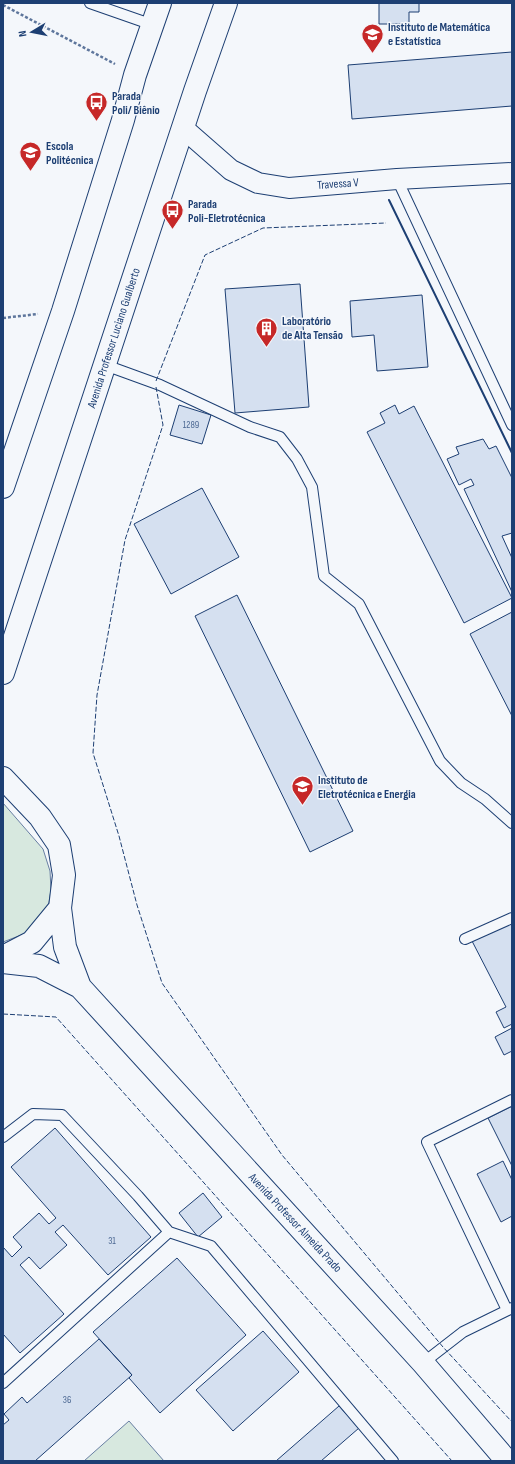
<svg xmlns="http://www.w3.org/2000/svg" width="515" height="1464" font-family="'Sofia Sans Condensed',sans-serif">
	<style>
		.green { fill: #d7e8df; stroke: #687fa3 }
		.building { fill: #d5e0f0; stroke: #1d3f73 }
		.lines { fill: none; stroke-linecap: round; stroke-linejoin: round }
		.service-casing { stroke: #1d3f73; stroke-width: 12 }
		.minor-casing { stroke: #1d3f73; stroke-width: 22 }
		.tertiary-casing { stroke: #1d3f73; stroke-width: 24 }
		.path { stroke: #5e769c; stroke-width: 2.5; stroke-dasharray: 3 2; stroke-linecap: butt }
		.service { stroke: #f4f7fb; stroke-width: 10 }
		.minor { stroke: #f4f7fb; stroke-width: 20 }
		.tertiary { stroke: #f4f7fb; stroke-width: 22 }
		.fence { stroke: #1d3f73; stroke-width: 1; stroke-dasharray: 5 2; stroke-linecap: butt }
		.wall { stroke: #1d3f73; stroke-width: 2 }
		.labels { text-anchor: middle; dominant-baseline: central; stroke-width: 3; stroke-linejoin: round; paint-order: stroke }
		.number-label { font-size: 10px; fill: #4b6792 }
		.poi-label { font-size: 12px; font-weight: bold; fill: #1d3f73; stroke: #f4f7fb; text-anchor: start }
		.street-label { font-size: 12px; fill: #1d3f73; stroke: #f4f7fb }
	</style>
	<rect width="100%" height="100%" fill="#f4f7fb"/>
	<path class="green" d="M3,803l40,46 7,22 1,19 -3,18 -24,26 -21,8z
		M129,1421l35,40h-80z"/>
	<path class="building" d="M379,3h40v9h-10v12h-30z
		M512,52v54l-160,13 -4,-54z
		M300,284l9,123 -74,6 -10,-124z
		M422,295l6,72 -51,4 -3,-36 -22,2 -2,-36z
		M179,405l32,10 -9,29 -32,-9z
		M395,405l4,9 15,-8 98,192 -48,25 -97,-191 18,-9 -5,-10z
		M483,439l6,10 7,-3 16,32v55l-10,3 10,22v34l-48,-103 10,-4 -3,-6 -12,6 -12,-26 12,-5 -3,-7z
		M202,488l37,69 -68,37 -37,-70z
		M237,595l116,236 -43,21 -115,-236z
		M512,612v104l-42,-82z
		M512,921v103l-8,4 -8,-16 10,-5 -34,-66z
		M512,1028v23l-8,4 -9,-18z
		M512,1106v60l-24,-48z
		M55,1128l96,109 -43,38 -45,-50 -8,7 12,13 -27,24 -11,-12 -9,8 44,49 -44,39 -17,-19v-87l9,10 10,-10 -9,-10 26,-24 10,11 7,-6 -45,-51z
		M503,1161l9,19v36l-11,6 -24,-48z
		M203,1193l19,24 -24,20 -19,-24z
		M177,1258l69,77 -86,78 -31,-35 3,-3 -39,-43z
		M263,1331l36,41 -66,59 -37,-41z
		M99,1339l33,36 -97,86h-32v-36l6,-5 -5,-6 18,-17 5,6z
		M339,1406l20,22 -38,33h-45z"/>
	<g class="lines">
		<defs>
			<path id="service" d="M90,3l63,22
				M397,179l115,246
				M105,365l55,20 90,42 30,10 17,22 15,28 12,89 35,28 81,157 21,22 24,16 27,24
				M465,939l47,-21
				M3,1137l30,-23 29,1 76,81 31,36 -166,151
				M169,1232l42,14 182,215
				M507,1310l-80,-168 85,-42
				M423,1363l40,-31 49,-24"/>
			<path id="minor" d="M183,128l48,42 27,13 31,5 108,-9 115,-6"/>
			<path id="tertiary" d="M3,487l60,-176 60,-191 12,-45 25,-72
				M3,673l192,-582 31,-88
				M3,778l37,39 19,28 5,30 -4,33 -28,34 -29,15
				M60,908l5,39 15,40 343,376 84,98
				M3,962l36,4 41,21"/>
		</defs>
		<use href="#service" class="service-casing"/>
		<use href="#minor" class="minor-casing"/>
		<use href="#tertiary" class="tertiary-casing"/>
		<path class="path" d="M3,5l112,59
			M3,318l35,-4"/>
		<use href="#service" class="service"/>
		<use href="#minor" class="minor"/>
		<use href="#tertiary" class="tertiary"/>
		<path class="fence" d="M156,381l49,-126 58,-27 123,-5
			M156,387l7,38 -38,115 -28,155 -4,58 26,83 18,69 25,78 120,172 161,192 69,75
			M3,1014l53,3 396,444"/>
		<path class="wall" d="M389,200l123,253"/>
	</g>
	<defs>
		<symbol id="university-pin" viewBox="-11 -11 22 30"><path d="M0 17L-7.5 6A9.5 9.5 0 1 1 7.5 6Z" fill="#c62828" stroke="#f4f7fb"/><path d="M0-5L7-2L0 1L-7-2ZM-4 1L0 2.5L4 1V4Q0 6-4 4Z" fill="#fff"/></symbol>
		<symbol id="bus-pin" viewBox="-11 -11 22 30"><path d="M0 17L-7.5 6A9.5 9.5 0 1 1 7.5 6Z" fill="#c62828" stroke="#f4f7fb"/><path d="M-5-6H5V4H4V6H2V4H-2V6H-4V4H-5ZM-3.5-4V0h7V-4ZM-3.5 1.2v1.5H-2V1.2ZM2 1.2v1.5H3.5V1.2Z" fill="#fff"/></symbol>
		<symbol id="building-pin" viewBox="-11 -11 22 30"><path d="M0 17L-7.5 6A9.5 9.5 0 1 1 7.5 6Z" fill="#c62828" stroke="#f4f7fb"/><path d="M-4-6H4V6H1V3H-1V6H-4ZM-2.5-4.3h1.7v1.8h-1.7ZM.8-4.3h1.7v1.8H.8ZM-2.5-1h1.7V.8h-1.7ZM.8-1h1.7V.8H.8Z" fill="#fff"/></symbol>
	</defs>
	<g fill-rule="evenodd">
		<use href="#university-pin" x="360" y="22" width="25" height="34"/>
		<use href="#bus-pin" x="84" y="90" width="25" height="34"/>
		<use href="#university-pin" x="18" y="140" width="25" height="34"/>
		<use href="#bus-pin" x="160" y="198" width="25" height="34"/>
		<use href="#building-pin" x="254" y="316" width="25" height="34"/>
		<use href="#university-pin" x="290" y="774" width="25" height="34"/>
	</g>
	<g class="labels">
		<g class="number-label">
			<text x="191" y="425">1289</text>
			<text x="112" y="1241">31</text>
			<text x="67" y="1400">36</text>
		</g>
		<g class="poi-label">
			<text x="388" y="27">Instituto de Matemática<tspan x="388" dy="14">e Estatística</tspan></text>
			<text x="112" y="96">Parada<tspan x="112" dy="14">Poli/ Biênio</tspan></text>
			<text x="46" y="146">Escola<tspan x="46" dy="14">Politécnica</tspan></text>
			<text x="188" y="204">Parada<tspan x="188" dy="14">Poli-Eletrotécnica</tspan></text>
			<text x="282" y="321">Laboratório<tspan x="282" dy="14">de Alta Tensão</tspan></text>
			<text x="318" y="780">Instituto de<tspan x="318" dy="14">Eletrotécnica e Energia</tspan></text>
		</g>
		<g class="street-label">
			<text transform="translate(338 184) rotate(-4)">Travessa V</text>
			<text transform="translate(114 338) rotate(-72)">Avenida Professor Luciano Gualberto</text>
			<text transform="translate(295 1223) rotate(47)">Avenida Professor Almeida Prado</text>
		</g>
	</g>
	<rect width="515" height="1464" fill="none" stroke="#1d3f73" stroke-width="8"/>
	<g transform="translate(32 32) rotate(260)" stroke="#f4f7fb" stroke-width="3" paint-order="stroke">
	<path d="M0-3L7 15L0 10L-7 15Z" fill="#1d3f73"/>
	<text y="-6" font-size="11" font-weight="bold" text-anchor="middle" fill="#1d3f73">N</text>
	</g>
</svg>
